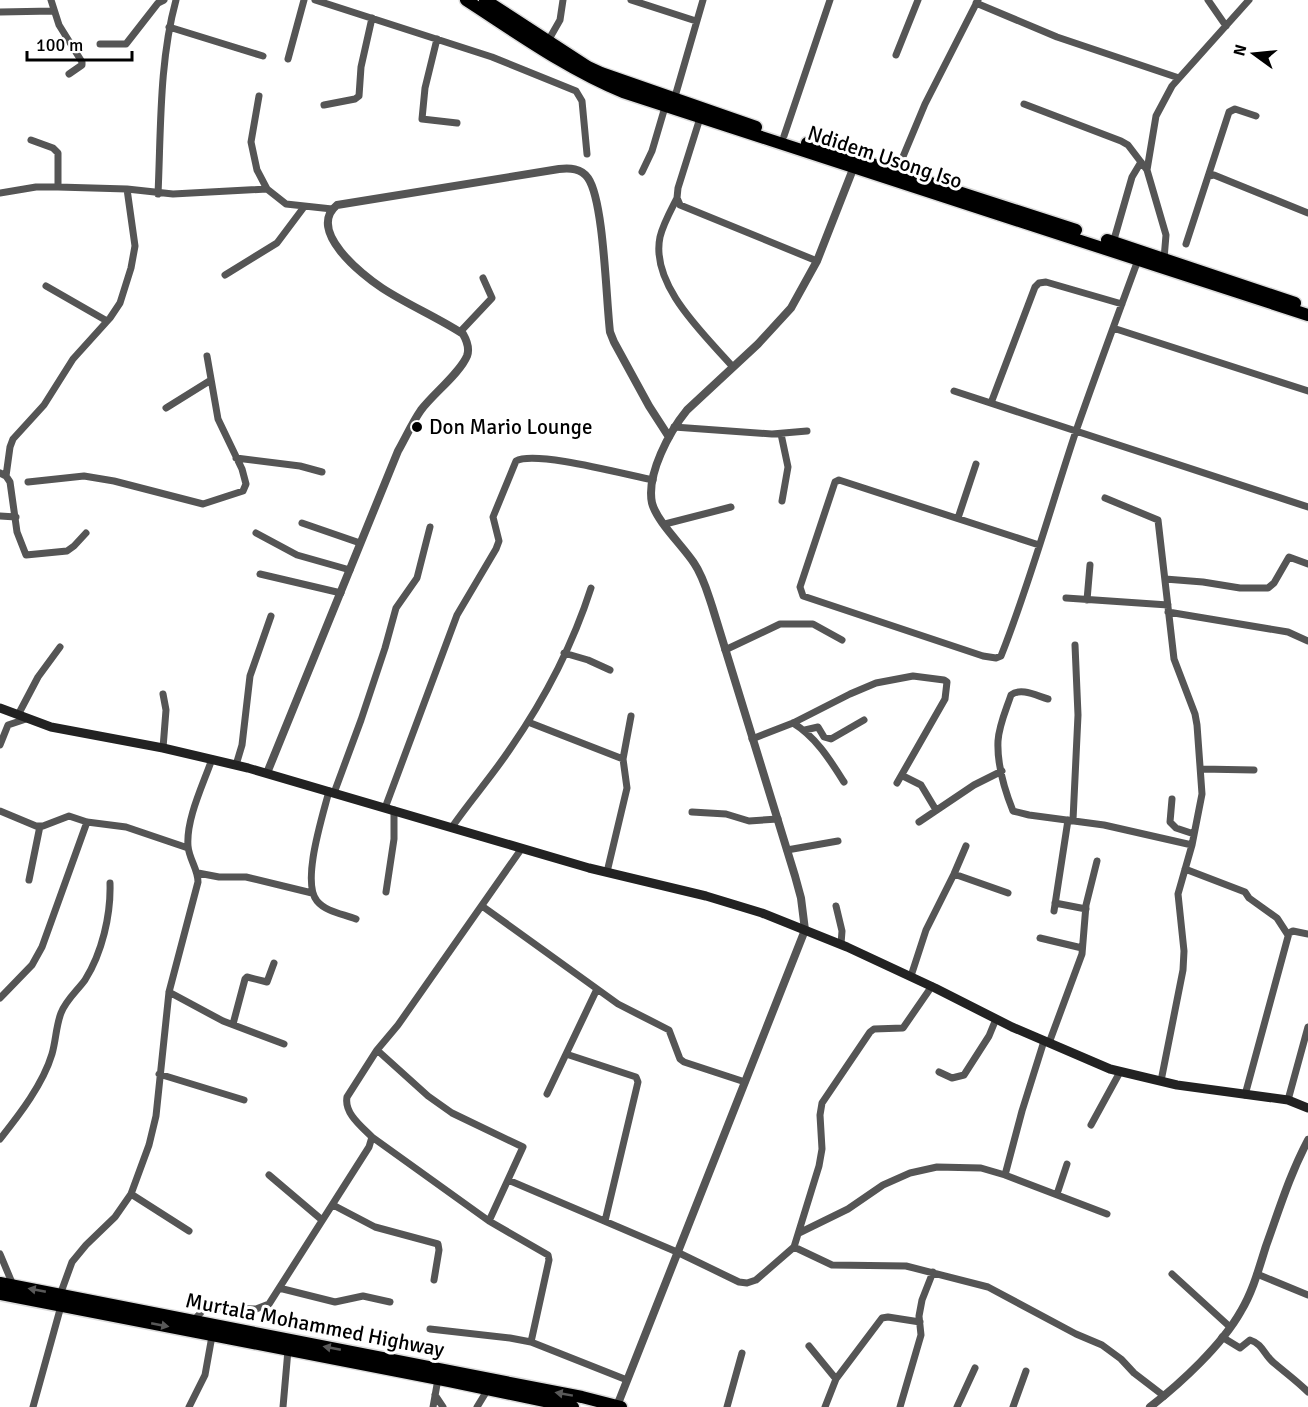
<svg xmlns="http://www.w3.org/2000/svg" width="1308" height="1407" font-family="Signika,sans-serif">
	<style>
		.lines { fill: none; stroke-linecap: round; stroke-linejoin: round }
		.trunk-casing { stroke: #dbdbdb; stroke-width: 15 }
		.minor { stroke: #555; stroke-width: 7 }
		.tertiary { stroke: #555; stroke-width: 8 }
		.secondary { stroke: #222; stroke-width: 9 }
		.trunk { stroke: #000; stroke-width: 12 }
		.oneway { fill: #595959 }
		.poi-dot { fill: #000; stroke: #fff; stroke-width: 2 }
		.labels { text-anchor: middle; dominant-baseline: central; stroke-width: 6; stroke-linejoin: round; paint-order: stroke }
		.street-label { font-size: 21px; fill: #000; stroke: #fff }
		.poi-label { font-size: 21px; fill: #000; stroke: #fff; text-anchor: start }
	</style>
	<rect width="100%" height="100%" fill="#fff"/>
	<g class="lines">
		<defs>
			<path id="trunk" d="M466,0c51,33 101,69 157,92l685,223
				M485,0l103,67 13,6 155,54
				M807,143l269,87
				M1107,240l188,63
				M0,1283l582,114 39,10
				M0,1294l449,87 124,26"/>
		</defs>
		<use href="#trunk" class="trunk-casing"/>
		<path class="minor" d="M51,0l8,25 23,37v3l-13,9
			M315,0l177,57 84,34 6,10 5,53
			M631,0l65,21
			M1208,0l18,26
			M976,3l81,34 122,41
			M0,12l53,-1
			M169,27l94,29
			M437,39l-12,49 -3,31 35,4
			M548,41l12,-21 3,-20
			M100,44h26l32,-41 6,-3
			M896,55l22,-55
			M288,59l16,-59
			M259,96l-8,46 6,28 10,19 19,15 46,5
			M674,100l29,-100
			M1024,104l97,37 7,4 19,25
			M324,105l31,-6 4,-3 2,-29 11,-49
			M700,118l-22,70 -1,10 3,7 137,56
			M784,136l46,-136
			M31,140l22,8 5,5v34
			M897,171l28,-67 53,-104
			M642,172l10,-21 13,-44
			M1209,176l5,-1 94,38
			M0,193l36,-6h22l69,2 46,5 94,-5
			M158,194c3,-64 1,-132 18,-194
			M677,198c-6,12 -14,26 -17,39 -10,48 44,97 73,130
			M1113,243l19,-66 9,-15
			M1186,244l43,-132 6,-3 21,7
			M1164,259l2,-24 -19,-65 9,-54 16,-30 77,-86
			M225,275l52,-32 27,-36
			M46,286l61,35
			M1113,328l195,63
			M460,332l32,-34 -9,-20
			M954,391l354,116
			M991,403l44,-116 4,-4 7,-1 76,22
			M166,408l45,-28
			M674,427l98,7 35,-3
			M781,434l7,33 -6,34
			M236,458l64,8 22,6
			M0,473l6,3 4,6 7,50 9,23 41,-4 7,-5 12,-13
			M6,476l4,-29 3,-8 31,-34 29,-46 37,-41 10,-15 11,-35 4,-22 -8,-57
			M28,482l56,-6 30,5 89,23 40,-13 3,-7 -4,-15 -24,-50 -11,-63
			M1105,498l53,22 16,139 21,55 2,11 5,69 -10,51 -14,49 6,57 -1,19 -22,111
			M0,516l16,1
			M958,518l18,-54
			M302,523l58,20
			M665,524l66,-17
			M256,533l41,22 53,15
			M1039,545l-200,-65 -4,2 -35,105 3,9 180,60 13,2 5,-2c29,-73 50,-150 75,-225 20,-57 41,-114 62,-171
			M260,574l81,19
			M1165,579l38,3 37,6h28l6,-5 15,-26 19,7
			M1066,598l102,7
			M1087,600l3,-35
			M1168,612l120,20 20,9
			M725,650l55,-26h33l29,16
			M564,653l24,7 22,10
			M1048,699c-11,-3 -27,-12 -37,-4 -5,15 -12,30 -13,46 -1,22 7,50 15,70l16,4 75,10 88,20
			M18,715l20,-38 22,-30
			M528,722l95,37
			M793,723c23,14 37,37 51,59
			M805,730l13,-3 6,10 7,2 33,-19
			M752,739l41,-16 57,-29 26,-11 37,-7 31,4 3,2 -2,17 -48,84
			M0,745l8,-20 18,-6
			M163,748l3,-38 -3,-16
			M236,765l6,-20 8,-69 21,-60
			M1201,769l53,1
			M903,776l18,9 15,25
			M329,791c-6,24 -28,91 -12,110 9,11 27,13 39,18
			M334,793l27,-73 24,-72 11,-40 21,-30 13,-51
			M1172,799l-2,23 6,6 18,6
			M385,808l72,-193 39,-66 3,-8 -6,-24 23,-56c19,-11 111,14 137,19
			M0,811l36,15h7l26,-10 18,6 39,5 62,21
			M692,812l34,2 23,7 29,-2
			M1073,820l5,-105 -3,-70
			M919,822l55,-37 28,-14
			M452,827c18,-26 40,-51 58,-78 34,-49 63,-105 81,-161
			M787,850l51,-9
			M1185,869l60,23 4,6 28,20 11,17
			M607,872l20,-84 -4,-29 8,-43
			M198,873l21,4h27l66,16
			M954,874l54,19
			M29,880l11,-54
			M386,892l8,-53v-29
			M1055,903l31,6
			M482,906l136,98 51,26 11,29 4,3 61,20
			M836,906l6,25 -1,13
			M1054,911l14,-91
			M1040,938l42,10
			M911,976l15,-46 28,-56 12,-28
			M169,992l54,29 61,23
			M0,998l32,-33 10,-18 45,-125
			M233,1024l12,-45 2,-2 20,5 7,-19
			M1049,1043l33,-89 4,-49 11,-44
			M377,1050l51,46 24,17 71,34 -34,74
			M566,1054l70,23 2,5 -33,139
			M939,1072l13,6 12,-3 25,-39 7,-17
			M159,1074l85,26
			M547,1094l50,-105
			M1245,1095l44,-162 4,-2 15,3
			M1288,1100l20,-73
			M1091,1125l29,-53
			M372,1137l117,84 59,34 1,5 -18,82
			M0,1139c20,-25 43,-55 52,-85 4,-14 4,-28 9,-41 5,-13 16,-22 24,-33 17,-27 26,-65 25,-97
			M269,1175l53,45
			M1005,1175l17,-64 22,-70
			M508,1180l169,72 62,30 8,1 9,-3 38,-33 25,-81 3,-17 -2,-34 2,-12 48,-71 4,-3 29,-1 29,-42
			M131,1194l58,37
			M1057,1194l10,-30
			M333,1205l42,22 63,17 1,6 -5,30
			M799,1233l49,-24 35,-24 27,-12 27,-6 44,1 24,7 102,39
			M794,1247l38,18 74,1 82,21 88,47 26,11 19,14 13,14 30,23
			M0,1254l13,31
			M1172,1274l58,53
			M1257,1274l51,21
			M279,1288l56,14 28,-6 27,6
			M60,1295l12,-33 14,-17 29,-28 16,-23 18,-49 7,-29 13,-124 29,-110c0,-13 -9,-23 -10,-36 -2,-27 15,-61 24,-87
			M194,1320l11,-12 51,1 13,-5 100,-157 3,-10c-11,-11 -28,-24 -25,-40l30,-47 21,-25 124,-177
			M430,1329l80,9 21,4 96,38
			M1222,1337l18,11 10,-8c13,4 14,15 24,23 12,10 23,18 34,29
			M809,1346l27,33
			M435,1395l8,12
			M33,1407l28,-101
			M189,1407l16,-32 7,-39
			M283,1407l5,-57
			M433,1407l5,-28
			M477,1407l11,-18
			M727,1407l15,-54
			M825,1407l11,-28 46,-61 6,-1 32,5
			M900,1407l21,-72 -2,-19 3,-16 11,-28
			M957,1407l18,-39
			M1013,1407l13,-36"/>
		<path class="tertiary" d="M267,773l131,-322c8,-14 14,-28 23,-41 12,-16 39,-37 46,-54 3,-8 0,-15 -4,-22 -26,-17 -55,-29 -81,-46 -20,-13 -76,-58 -45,-83l222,-36c11,-1 22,-1 29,9 16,23 18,121 22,154l4,10 35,64 20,31
			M617,1406l188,-476 -4,-32 -6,-22 -83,-270c-5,-15 -9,-30 -18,-43 -11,-17 -37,-41 -42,-60 -6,-29 18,-72 35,-93l71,-66 33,-36 26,-47 38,-97
			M1150,1407c31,-24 72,-62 91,-96 12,-20 18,-43 25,-65 13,-36 24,-72 42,-106"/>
		<path class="secondary" d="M0,708l51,19 112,21 85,20 341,100 117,28 56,17 85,34 88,41 77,39 98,42 67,16 111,15 20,8"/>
		<use href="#trunk" class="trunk"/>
	</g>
	<defs><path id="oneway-solid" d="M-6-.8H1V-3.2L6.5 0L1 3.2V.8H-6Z" transform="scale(1.5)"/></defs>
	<g class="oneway">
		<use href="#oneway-solid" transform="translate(37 1290) rotate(-169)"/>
		<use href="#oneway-solid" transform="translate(160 1325) rotate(11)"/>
		<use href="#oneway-solid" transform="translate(332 1348) rotate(-169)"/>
		<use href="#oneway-solid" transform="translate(564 1394) rotate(-170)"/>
	</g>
	<circle class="poi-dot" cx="417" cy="427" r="6"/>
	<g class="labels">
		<g class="street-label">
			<text transform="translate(885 157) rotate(18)">Ndidem Usong Iso</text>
			<text transform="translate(315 1325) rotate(11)">Murtala Mohammed Highway</text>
		</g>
		<g class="poi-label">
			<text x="429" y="427">Don Mario Lounge</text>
		</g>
	</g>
	<g transform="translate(1254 54) rotate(285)" stroke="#ffffff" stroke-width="4.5" paint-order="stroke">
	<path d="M0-4.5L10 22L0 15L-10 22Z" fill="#000000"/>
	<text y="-9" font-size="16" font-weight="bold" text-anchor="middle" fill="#000000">N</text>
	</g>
	<path d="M27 51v9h105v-9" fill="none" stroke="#000000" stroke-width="3"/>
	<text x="36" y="51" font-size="18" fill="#000000" stroke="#ffffff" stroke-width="4.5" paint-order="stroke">100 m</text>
</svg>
